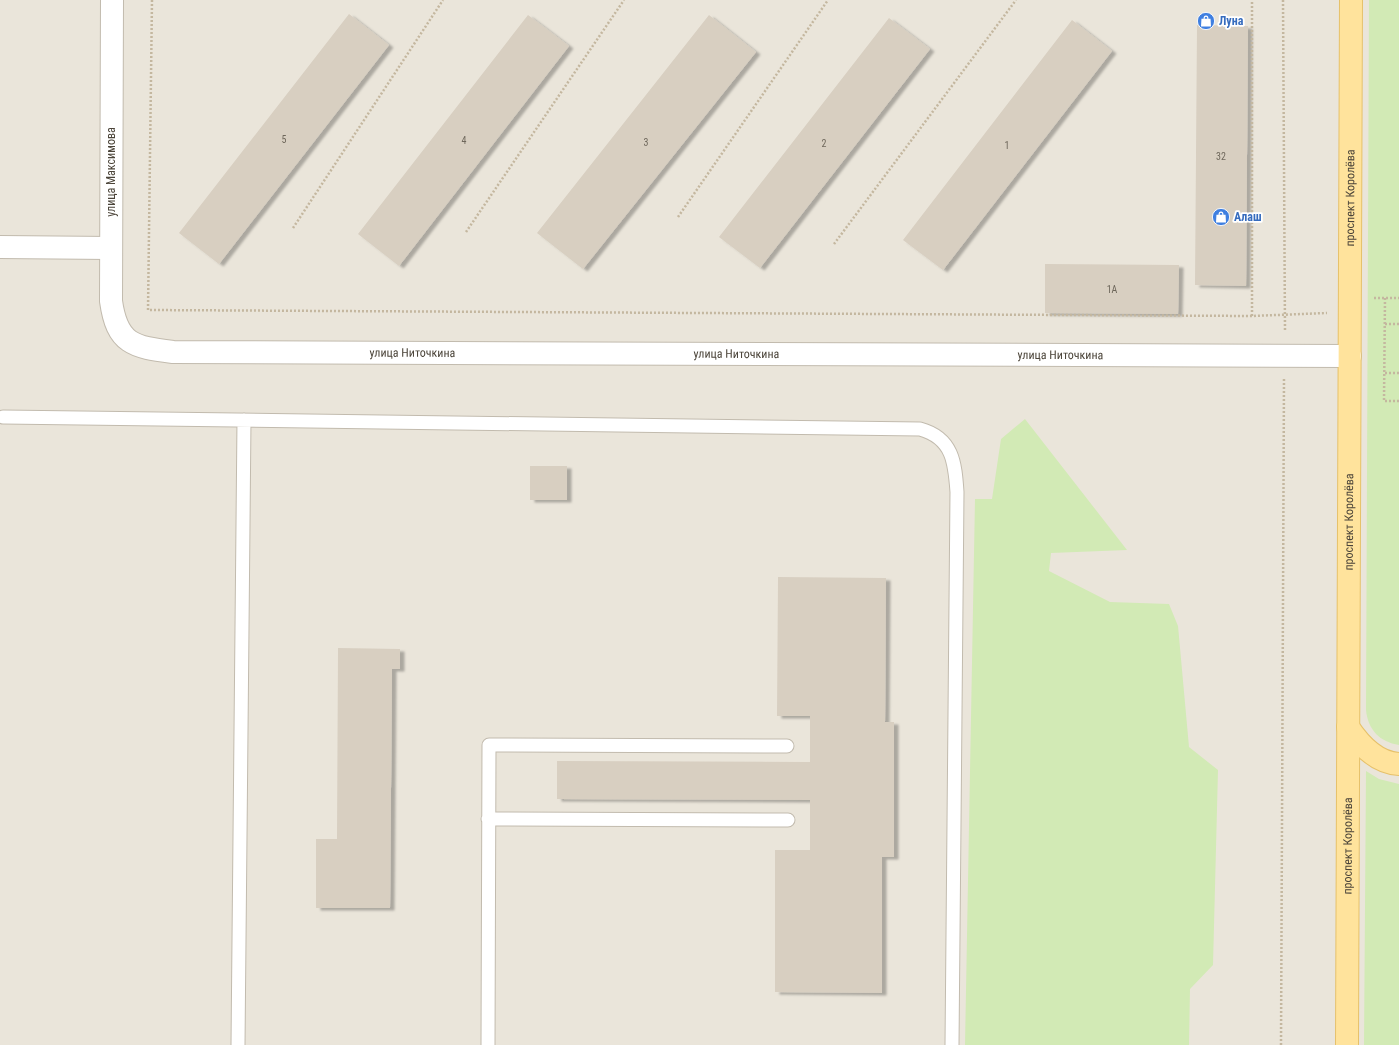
<svg xmlns="http://www.w3.org/2000/svg" width="1399" height="1045" font-family="'Roboto Condensed',sans-serif">
	<style>
		.residential { fill: #eae5da }
		.green { fill: #d2eab5 }
		.building { fill: #d8cfc1; filter: url(#shadow) }
		.lines { fill: none; stroke-linecap: round; stroke-linejoin: round }
		.service-casing { stroke: #c2bbae; stroke-width: 15 }
		.minor-casing { stroke: #c2bbae; stroke-width: 24 }
		.tertiary-casing { stroke: #c2bbae; stroke-width: 24 }
		.primary-casing { stroke: #e6c16a; stroke-width: 24 }
		.path { stroke: #c4b79f; stroke-width: 2.5; stroke-dasharray: 2 2; stroke-linecap: butt }
		.service { stroke: #fff; stroke-width: 13 }
		.minor { stroke: #fff; stroke-width: 22 }
		.tertiary { stroke: #fff; stroke-width: 22 }
		.primary { stroke: #ffe39c; stroke-width: 22 }
		.labels { text-anchor: middle; dominant-baseline: central; stroke-width: 3.5; stroke-linejoin: round; paint-order: stroke }
		.number-label { font-size: 10px; fill: #6e675b }
		.shop-label { font-size: 12px; font-weight: bold; fill: #366cbe; stroke: #fff; text-anchor: start }
		.street-label { font-size: 12px; fill: #4b4439; stroke: #fff }
	</style>
	<defs>
		<filter id="shadow"><feDropShadow dx="4.5" dy="2.5" stdDeviation="1" flood-color="#0004"/></filter>
	</defs>
	<rect width="100%" height="100%" fill="#f6f3ec"/>
	<path class="residential" d="M0,0h1399v1045h-1399z"/>
	<path class="green" d="M1369,0h30v745c-19,-3 -31,-15 -33,-35z
		M1025,419l102,131 -76,3 -2,18 61,31 59,2 9,22 11,121 29,23 -5,195 -23,24 -1,56h-224l10,-546h17l9,-60z
		M1366,771l13,8 20,5v261h-35z"/>
	<path class="building" d="M349,14l40,31 -170,219 -40,-31z
		M528,15l41,31 -170,220 -41,-32z
		M709,15l47,37 -173,217 -46,-36z
		M889,18l41,31 -170,219 -41,-31z
		M1072,20l40,31 -169,219 -40,-30z
		M1197,25l51,1 -2,260 -51,-1z
		M1045,264l134,1 -1,49 -133,-1z
		M530,466h37v34h-37z
		M778,577l108,1 -1,144h9v135h-12v136l-107,-1v-142h35v-50l-253,-1v-38l253,1v-46h-33z
		M338,648l62,1v20h-8l-2,239h-74v-69h21z"/>
	<g class="lines">
		<defs>
			<path id="service" d="M3,417l917,12c33,9 35,34 37,63l-5,553
				M488,819l300,1
				M238,1045l6,-625
				M488,1045l1,-300 298,1"/>
			<path id="minor" d="M0,247l111,1"/>
			<g id="tertiary">
				<path id="s1" d="M112,0l-1,301c6,43 22,46 62,51l1177,4"/>
			</g>
			<g id="primary">
				<path d="M1348,727c12,18 29,36 51,37"/>
				<path id="s2" d="M1347,1045l4,-1045"/>
			</g>
		</defs>
		<use href="#service" class="service-casing"/>
		<use href="#minor" class="minor-casing"/>
		<use href="#tertiary" class="tertiary-casing"/>
		<use href="#primary" class="primary-casing"/>
		<path class="path" d="M152,0l-4,310 1104,6 75,-3
			M1283,0l2,331
			M678,217l150,-217
			M293,228l150,-228
			M466,232l158,-232
			M834,244l182,-244
			M1374,298h25
			M1385,298l-1,103h15
			M1252,316v-316
			M1385,324h14
			M1385,373h14
			M1281,1045l3,-667"/>
		<use href="#service" class="service"/>
		<use href="#minor" class="minor"/>
		<use href="#tertiary" class="tertiary"/>
		<use href="#primary" class="primary"/>
	</g>
	<defs>
		<symbol id="shop-disc" viewBox="-11 -11 22 22"><circle r="9.5" fill="#3f7fe0" stroke="#fff"/><path d="M-5-2.5h2.3a2.7 3.5 0 0 1 5.4 0H5L5.5 6h-11ZM-1.5-2.5h3a1.5 2.3 0 0 0-3 0Z" fill="#fff"/></symbol>
	</defs>
	<g fill-rule="evenodd">
		<use href="#shop-disc" x="1196" y="11" width="20" height="20"/>
		<use href="#shop-disc" x="1211" y="207" width="20" height="20"/>
	</g>
	<g class="labels">
		<g class="number-label">
			<text x="284" y="139">5</text>
			<text x="464" y="140">4</text>
			<text x="646" y="142">3</text>
			<text x="824" y="143">2</text>
			<text x="1007" y="145">1</text>
			<text x="1221" y="156">32</text>
			<text x="1112" y="289">1А</text>
		</g>
		<g class="shop-label">
			<text x="1219" y="21">Луна</text>
			<text x="1234" y="217">Алаш</text>
		</g>
		<g class="street-label">
			<text transform="translate(111 172) rotate(-90)">улица Максимова</text>
			<text stroke="none"><textPath href="#s2" startOffset="847">проспект Королёва</textPath></text>
			<text stroke="none"><textPath href="#s1" startOffset="631">улица Ниточкина</textPath></text>
			<text stroke="none"><textPath href="#s1" startOffset="955">улица Ниточкина</textPath></text>
			<text stroke="none"><textPath href="#s1" startOffset="1279">улица Ниточкина</textPath></text>
			<text stroke="none"><textPath href="#s2" startOffset="523">проспект Королёва</textPath></text>
			<text stroke="none"><textPath href="#s2" startOffset="199">проспект Королёва</textPath></text>
		</g>
	</g>
</svg>
